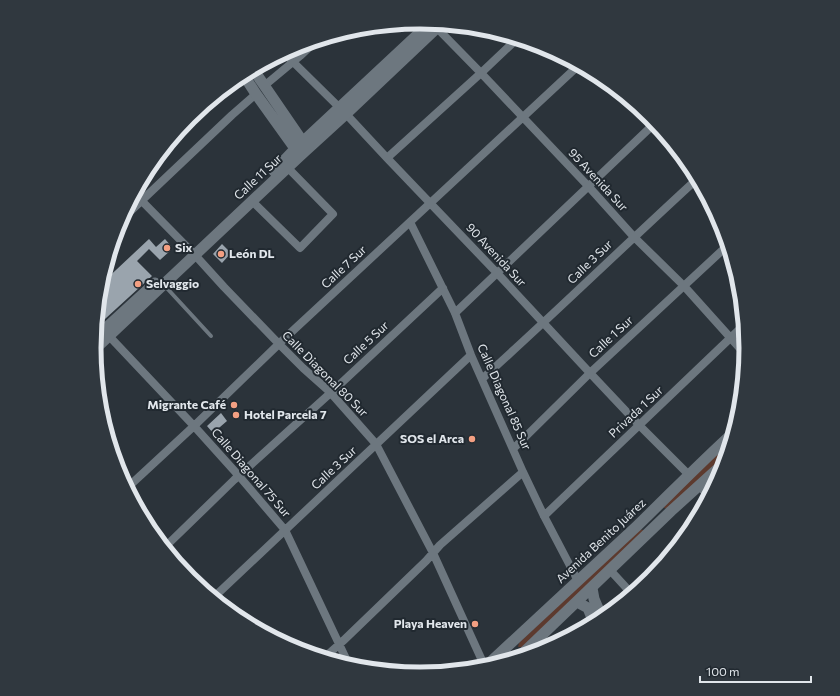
<svg xmlns="http://www.w3.org/2000/svg" width="840" height="696" viewBox="0 0 840 696" font-family="Commissioner,sans-serif">
  <style>
    .green { fill: #5d3a2e }
    .building { fill: #9aa4ad }
    .lines { fill: none; stroke-linecap: round; stroke-linejoin: round }
    .lane { stroke: #6d777f; stroke-width: 4 }
    .street { stroke: #6d777f; stroke-width: 8 }
    .secondary { stroke: #6d777f; stroke-width: 11 }
    .poi-dot { fill: #f39f82; stroke: #212930; stroke-width: 1.5 }
    .labels { text-anchor: middle; stroke-width: 4; stroke-linejoin: round; paint-order: stroke }
    .street-label { font-size: 12px; fill: #e1e6eb; stroke: #212930 }
    .poi-label { font-size: 12px; font-weight: bold; fill: #e1e6eb; stroke: #212930; text-anchor: start }
    .rim { fill: none; stroke: #e1e6eb; stroke-width: 5 }
  </style>
  <rect width="100%" height="100%" fill="#2b333a"/>
  <path class="green" d="M731,442L727,454L668,509L664,508L665,503Z
    M639,529L643,530V533L522,647H518L519,643Z"/>
  <path class="building" d="M149,239L156,247L165,239L171,246V250L160,260L149,249L137,261L152,276L105,319L102,315L104,313L98,307L100,285Z
    M222,244L231,253L222,263L213,254Z
    M221,413L227,421L213,433L207,426Z"/>
  <g class="lines">
    <path class="lane" d="M164,285L211,336"/>
    <path class="street" d="M434,25L481,73L589,187L634,237L684,286L745,354
      M284,53L346,114L387,158L497,273L590,373L639,425L689,475
      M264,86L300,56L316,41
      M387,158L481,73L517,39
      M135,194L195,255L224,287L279,344L303,368L330,392L376,444L433,553L485,667
      M252,201L300,248L333,214L288,168
      M119,222L232,115L256,94
      M410,222L455,313L471,355L523,472L544,516L578,581
      M455,313L655,123
      M96,324L109,336L194,426L239,476L285,530L349,665
      M482,379C555,313 625,245 697,179
      M513,449L590,373L728,245
      M699,486L709,496
      M127,488L194,426L285,338L579,65
      M544,516L744,325
      M164,548L234,480L336,388L443,288
      M610,570L632,594
      M213,598L471,355
      M324,658L343,641L426,561L440,545L523,472"/>
    <path class="secondary" d="M253,69L303,142L306,148
      M243,74L256,94L299,154
      M274,171L295,149L430,23
      M95,338L155,283
      M94,350L301,155L346,114L441,24
      M592,588L594,599L602,618
      M577,602L588,608L594,623
      M519,657L671,511L724,463
      M485,667C536,620 586,573 637,526C669,495 700,463 733,433"/>
  </g>
  <g class="poi-dot">
    <circle cx="167" cy="248" r="4"/>
    <circle cx="221" cy="254" r="4"/>
    <circle cx="138" cy="284" r="4"/>
    <circle cx="234" cy="405" r="4"/>
    <circle cx="236" cy="415" r="4"/>
    <circle cx="472" cy="439" r="4"/>
    <circle cx="475" cy="624" r="4"/>
  </g>
  <g class="labels">
    <g class="street-label">
      <text transform="translate(258 177) rotate(-43)" y="4">Calle 11 Sur</text>
      <text transform="translate(598 180) rotate(47)" y="4">95 Avenida Sur</text>
      <text transform="translate(496 255) rotate(47)" y="4">90 Avenida Sur</text>
      <text transform="translate(590 262) rotate(-44)" y="4">Calle 3 Sur</text>
      <text transform="translate(344 267) rotate(-43)" y="4">Calle 7 Sur</text>
      <text transform="translate(611 337) rotate(-43)" y="4">Calle 1 Sur</text>
      <text transform="translate(366 343) rotate(-43)" y="4">Calle 5 Sur</text>
      <text transform="translate(325 374) rotate(45)" y="4">Calle Diagonal 80 Sur</text>
      <text transform="translate(504 397) rotate(66)" y="4">Calle Diagonal 85 Sur</text>
      <text transform="translate(636 412) rotate(-43)" y="4">Privada 1 Sur</text>
      <text transform="translate(334 468) rotate(-43)" y="4">Calle 3 Sur</text>
      <text transform="translate(251 473) rotate(49)" y="4">Calle Diagonal 75 Sur</text>
      <text transform="translate(601 541) rotate(-43)" y="4">Avenida Benito Juárez</text>
    </g>
    <g class="poi-label">
      <text x="175" y="252">Six</text>
      <text x="229" y="258">León DL</text>
      <text x="146" y="288">Selvaggio</text>
      <text x="226" y="409" text-anchor="end">Migrante Café</text>
      <text x="244" y="419">Hotel Parcela 7</text>
      <text x="464" y="443" text-anchor="end">SOS el Arca</text>
      <text x="467" y="628" text-anchor="end">Playa Heaven</text>
    </g>
  </g>
  <path d="M0 0H840V696H0ZM101 348a319 319 0 1 1 638 0a319 319 0 1 1-638 0Z" fill="#30383f" fill-rule="evenodd"/>
  <path class="rim" d="M101 348a319 319 0 1 1 638 0a319 319 0 1 1-638 0Z"/>
  <path d="M700 676v6h111v-6" fill="none" stroke="#e1e6eb" stroke-width="2"/>
  <text x="706" y="676" font-size="12" fill="#e1e6eb" stroke="#212930" stroke-width="3" paint-order="stroke">100 m</text>
</svg>
